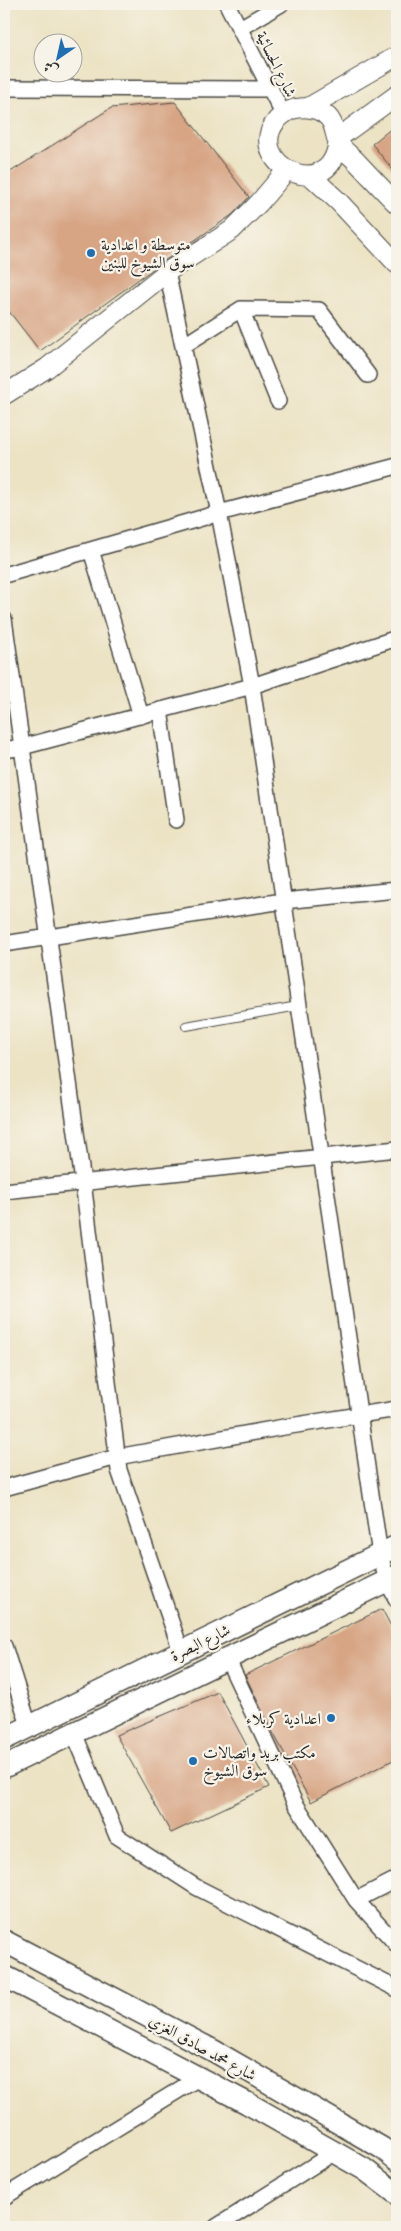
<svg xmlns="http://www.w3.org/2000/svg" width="401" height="2231" viewBox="0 0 401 2231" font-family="'Libre Bodoni',Amiri,serif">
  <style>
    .building { fill: #d7a484 }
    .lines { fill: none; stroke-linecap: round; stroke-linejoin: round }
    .service-casing { stroke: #484742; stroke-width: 10 }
    .minor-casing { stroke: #484742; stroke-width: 18 }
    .tertiary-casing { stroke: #484742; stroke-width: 21 }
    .secondary-casing { stroke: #484742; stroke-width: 24 }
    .service { stroke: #fff; stroke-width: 8 }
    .minor { stroke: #fff; stroke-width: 15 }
    .tertiary { stroke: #fff; stroke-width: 19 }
    .secondary { stroke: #fff; stroke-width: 21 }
    .poi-dot { fill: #1f6fb2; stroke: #f7f3e8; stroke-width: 2 }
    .labels { text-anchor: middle; stroke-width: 4.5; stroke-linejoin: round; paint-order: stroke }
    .street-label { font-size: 16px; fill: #2b2b2b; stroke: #f7f3e8 }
    .poi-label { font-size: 16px; fill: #2b2b2b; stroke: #f7f3e8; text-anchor: start }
  </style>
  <rect width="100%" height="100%" fill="#f7f3e8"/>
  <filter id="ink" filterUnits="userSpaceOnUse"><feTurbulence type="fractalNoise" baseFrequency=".02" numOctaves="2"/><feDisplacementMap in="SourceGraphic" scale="10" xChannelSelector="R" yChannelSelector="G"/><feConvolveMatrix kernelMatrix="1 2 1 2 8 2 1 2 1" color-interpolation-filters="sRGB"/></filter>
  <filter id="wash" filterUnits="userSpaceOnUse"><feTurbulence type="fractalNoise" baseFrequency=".0096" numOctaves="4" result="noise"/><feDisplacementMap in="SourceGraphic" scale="20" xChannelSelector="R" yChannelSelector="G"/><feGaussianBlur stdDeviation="1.12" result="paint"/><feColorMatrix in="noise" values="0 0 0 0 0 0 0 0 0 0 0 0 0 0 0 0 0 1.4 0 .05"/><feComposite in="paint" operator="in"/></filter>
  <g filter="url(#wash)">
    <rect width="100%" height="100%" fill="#ece3c4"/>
    <g id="blocks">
      <path class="building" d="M175,102L249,197L232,215L161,263L40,351L4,305V176L111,108Z
        M397,124V175L372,144Z
        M382,1609L397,1638V1758L311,1802L271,1729L245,1675Z
        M218,1692L269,1787L171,1833L116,1735Z"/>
    </g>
  </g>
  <g filter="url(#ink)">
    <use href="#blocks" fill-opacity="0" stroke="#484742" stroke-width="1"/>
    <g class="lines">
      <g class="service-casing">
        <path id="service" d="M186,1026L298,1006"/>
      </g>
      <g class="minor-casing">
        <path id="minor" d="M227,4L283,114
          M240,28L281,4
          M4,88L270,89
          M167,272L219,513L252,686L380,1555L387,1581L397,1600
          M241,309L278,401
          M183,346L241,309L319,310L368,375
          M91,550L141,716
          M4,575L219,513L397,466
          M4,619L83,1182L119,1470L181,1651
          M160,710L176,820
          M4,750L22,747L252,686L397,638
          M4,944L283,901L397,890
          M4,1191L397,1149
          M4,1488L117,1457L284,1427L397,1409
          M4,1646L29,1726
          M227,1658L295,1803L356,1900L397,1945
          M74,1733L117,1836L196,1887L397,1989
          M356,1900L397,1879
          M4,2197L200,2077
          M216,2227L335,2152"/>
      </g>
      <g class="tertiary-casing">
        <path id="tertiary" d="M309,107L397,56
          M338,138L397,95
          M338,143C329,207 242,162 277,120C283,114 291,108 300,108C311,107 320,109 328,117C336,125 334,136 339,144C343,150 350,155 355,160C369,175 383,190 397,204
          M310,175L339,202L397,264
          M4,395L47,368L167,272L232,230L259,203L286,171"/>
      </g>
      <g class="secondary-casing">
        <path id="secondary" d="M4,1739L397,1546
          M4,1767L397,1576
          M4,1941L214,2051L382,2148L397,2160
          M4,1976L247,2103L364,2169L397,2194"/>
      </g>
      <use href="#service" class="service"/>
      <use href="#minor" class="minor"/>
      <use href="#tertiary" class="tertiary"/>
      <use href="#secondary" class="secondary"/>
    </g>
  </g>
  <g class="poi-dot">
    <circle cx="91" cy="253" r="5"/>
    <circle cx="331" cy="1718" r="5"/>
    <circle cx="193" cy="1761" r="5"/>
  </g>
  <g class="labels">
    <g class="street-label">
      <text transform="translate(277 64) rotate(64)" y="6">شارع الحسائية</text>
      <text transform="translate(200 1642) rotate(-26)" y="6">شارع البصرة</text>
      <text transform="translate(203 2047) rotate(29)" y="6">شارع محمد صادق الغزي</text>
    </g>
    <g class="poi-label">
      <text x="101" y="250">متوسطة و اعدادية<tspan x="101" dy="18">سوق الشيوخ للبنين</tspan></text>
      <text x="321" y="1724" text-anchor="end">اعدادية كربلاء</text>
      <text x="203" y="1758">مكتب بريد واتصالات<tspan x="203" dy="18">سوق الشيوخ</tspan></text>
    </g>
  </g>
  <rect width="401" height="2231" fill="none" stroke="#f7f3e8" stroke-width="20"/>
  <g transform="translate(58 58) rotate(214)"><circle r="24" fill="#f7f3e8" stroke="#a5a39c"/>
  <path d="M0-4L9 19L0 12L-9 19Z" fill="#1f6fb2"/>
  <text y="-8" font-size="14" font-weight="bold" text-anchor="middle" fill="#2b2b2b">ش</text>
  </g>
</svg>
